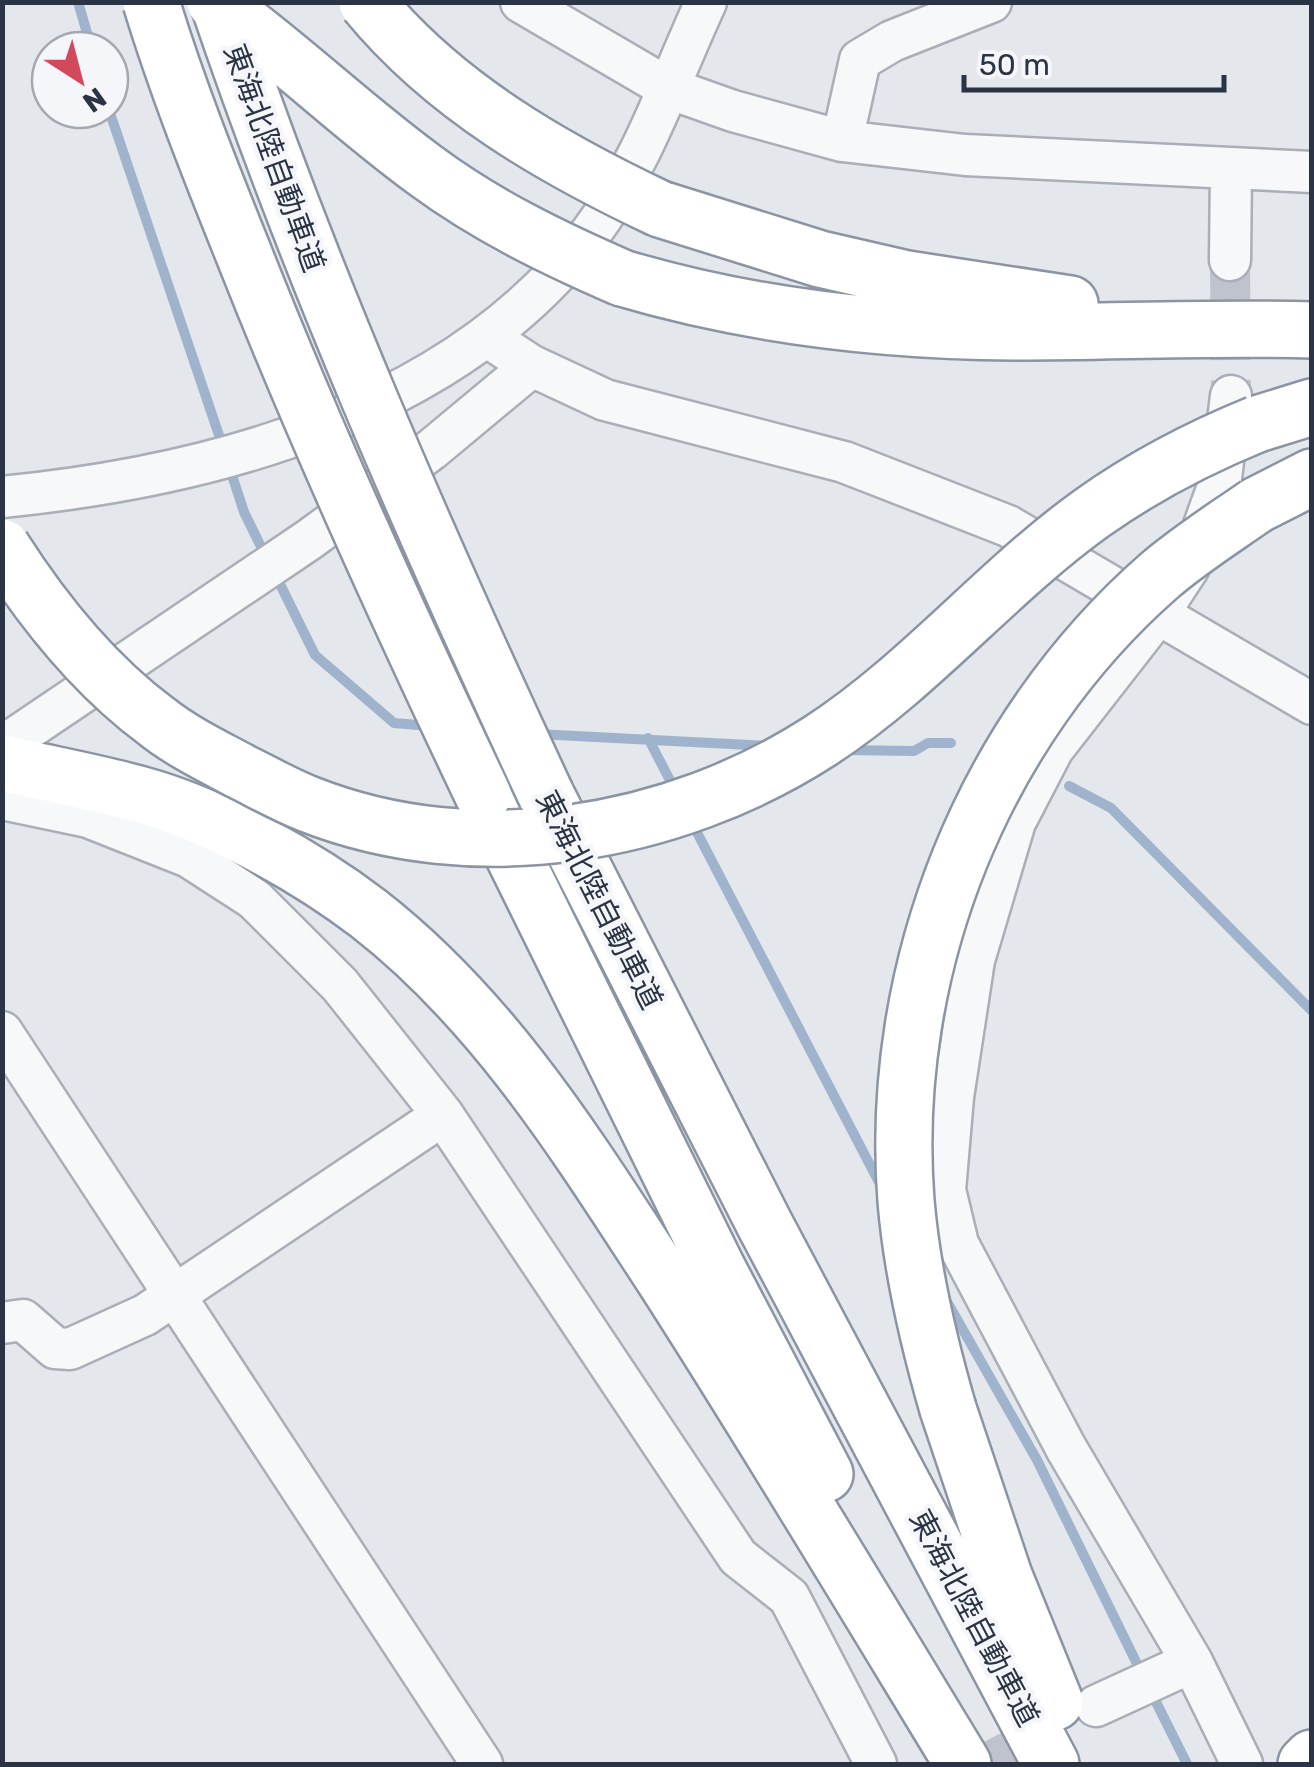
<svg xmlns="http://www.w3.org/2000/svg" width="1314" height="1767" viewBox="0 0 1314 1767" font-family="Rubik,'Noto Sans JP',sans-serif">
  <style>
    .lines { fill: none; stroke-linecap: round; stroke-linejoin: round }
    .stream { stroke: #9fb4cc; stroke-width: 10 }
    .street-tunnel { stroke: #bfc3cb; stroke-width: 40; stroke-dasharray: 40 20; stroke-linecap: butt }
    .street-casing { stroke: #a9aeb7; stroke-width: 45 }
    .highway-casing { stroke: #8b94a3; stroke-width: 60 }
    .street { stroke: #f7f8fa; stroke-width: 40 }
    .highway { stroke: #fff; stroke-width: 55 }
    .highway-bridge-casing { stroke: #8b94a3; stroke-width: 60; stroke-linecap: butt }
    .highway-bridge { stroke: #fff; stroke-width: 55 }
    .labels { text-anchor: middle; stroke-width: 9; stroke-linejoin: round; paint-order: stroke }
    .street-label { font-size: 30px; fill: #2b3445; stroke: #f4f6f9 }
  </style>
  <rect width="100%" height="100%" fill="#e4e7ec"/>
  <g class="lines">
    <path class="stream" d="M78,2L92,50
      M109,110L224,450
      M229,466L244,512L266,557
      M274,572L315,655L394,723L430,726
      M537,734L769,746
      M648,738L675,790
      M841,750L914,751L928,743H951
      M1069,786L1111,808L1312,1011
      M690,819L883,1190
      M946,1300L1037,1460L1142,1674
      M1150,1690L1187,1764"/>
    <path class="street-tunnel" d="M1230,260L1231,396
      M985,1764L1061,1724"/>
    <g class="street-casing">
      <path id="street" d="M521,2L668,88L733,111L842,141L965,155L1312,172
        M842,141L860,60L892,41L991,2
        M1230,260L1231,169
        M486,336L532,366L605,400L844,462L1008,526L1312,704
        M2,497C215,476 454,412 590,234C642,165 670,80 706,2
        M2,742L12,740L310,539L431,450L532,366
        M2,799L88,817L189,857L254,899L340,985L443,1115L738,1557L789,1597L876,1764
        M2,1032L482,1764
        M2,1323L23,1320L55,1348L70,1349L145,1315L443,1115
        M1192,1662L1066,1448L958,1244L945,1190L953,1097L974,960L1015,822L1053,749L1159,613L1189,567L1221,478L1231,396
        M1096,1706L1192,1662L1242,1764"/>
    </g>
    <g class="highway-casing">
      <path id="highway" d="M660,209L820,259L907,279L1070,304
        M622,278C750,316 881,331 1014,332C1113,332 1212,327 1312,330
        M1257,424L1312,407
        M1257,505L1312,477
        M2,763C49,774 96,782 142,795C215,815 309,868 369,914C496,1013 579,1149 666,1282C768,1441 865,1603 963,1764
        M546,795L765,1225L1051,1764
        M484,796L717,1268L825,1474
        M948,1409L1004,1576L1055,1702
        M1306,1764L1312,1758"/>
    </g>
    <use href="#street" class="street"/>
    <use href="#highway" class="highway"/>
    <g class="highway-bridge-casing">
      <path id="highway-bridge" d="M151,2C177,87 210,170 243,252C316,437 398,616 483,795
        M215,2C289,55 353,118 426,171C487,216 553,248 622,278
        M218,2C310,274 425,535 546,795
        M367,2C444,96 552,158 660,209
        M2,547C44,613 93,674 156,721C181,741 212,756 240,771C262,782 285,795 308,804C475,870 673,836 820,741C920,676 996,582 1092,513C1144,476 1198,448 1257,424
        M948,1409C928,1340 912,1272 906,1201C888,968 983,730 1159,576C1189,550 1224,528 1257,505"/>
    </g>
    <use href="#highway-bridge" class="highway-bridge"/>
  </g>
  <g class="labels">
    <g class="street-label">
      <text transform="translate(274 158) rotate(70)" y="10">東海北陸自動車道</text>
      <text transform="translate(599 900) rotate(63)" y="10">東海北陸自動車道</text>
      <text transform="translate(974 1618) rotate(62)" y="10">東海北陸自動車道</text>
    </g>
  </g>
  <rect width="1314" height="1767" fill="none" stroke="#2b3445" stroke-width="10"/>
  <g transform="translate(80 80) rotate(144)"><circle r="48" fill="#f4f6f9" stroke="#a4a8b1" stroke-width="2.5"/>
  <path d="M0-8L18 38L0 25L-18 38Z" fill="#d1495b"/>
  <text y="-15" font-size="28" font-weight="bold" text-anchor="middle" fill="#2b3445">N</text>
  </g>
  <path d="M964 75v15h260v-15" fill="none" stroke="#2b3445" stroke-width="5"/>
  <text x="979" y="75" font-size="30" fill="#2b3445" stroke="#f4f6f9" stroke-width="8" paint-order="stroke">50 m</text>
</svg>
